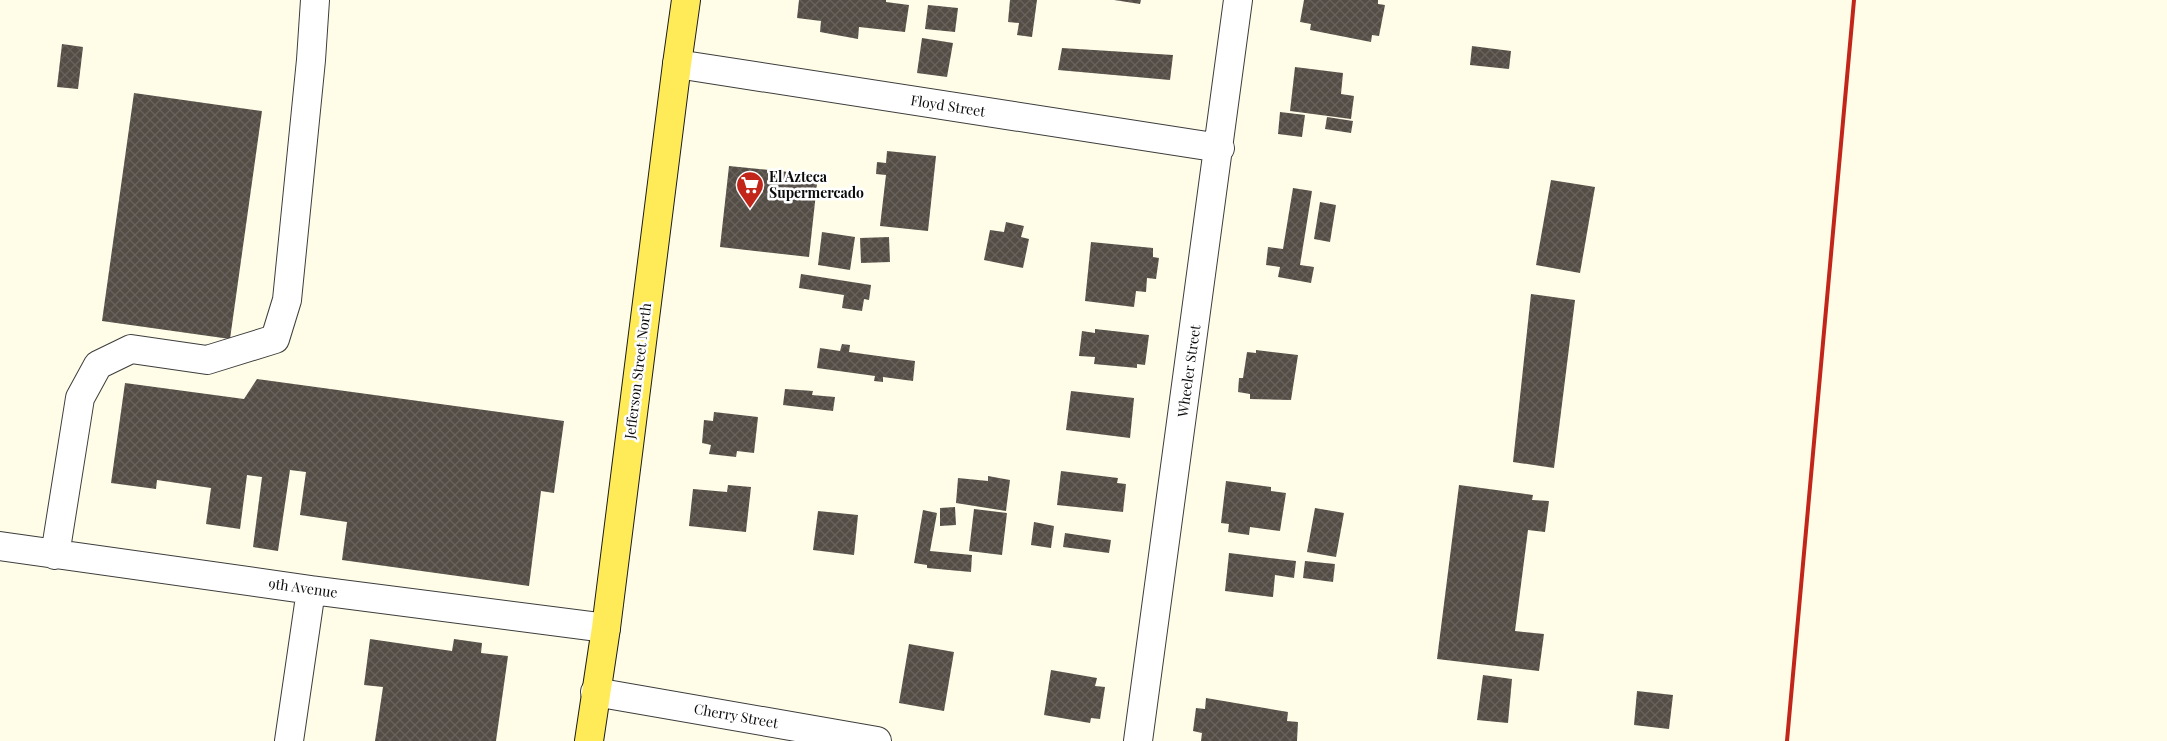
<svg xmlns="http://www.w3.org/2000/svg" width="2167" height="741" viewBox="0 0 2167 741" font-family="'Playfair Display',serif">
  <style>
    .building { fill: url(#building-cross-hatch) }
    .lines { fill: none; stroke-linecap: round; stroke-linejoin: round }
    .minor-casing { stroke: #3d3d3d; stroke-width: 30 }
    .major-casing { stroke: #1b1b1b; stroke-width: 30 }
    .minor { stroke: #fff; stroke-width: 28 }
    .major { stroke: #ffea58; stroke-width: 28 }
    .rail { stroke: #c2261b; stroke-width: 4 }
    .labels { text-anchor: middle; stroke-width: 5; stroke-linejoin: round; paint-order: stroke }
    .street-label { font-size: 14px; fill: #0a0a0a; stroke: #fff }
    .poi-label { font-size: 14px; font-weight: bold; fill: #0a0a0a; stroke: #fff; text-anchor: start }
  </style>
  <defs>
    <pattern id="building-cross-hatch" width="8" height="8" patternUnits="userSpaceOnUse" patternTransform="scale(1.25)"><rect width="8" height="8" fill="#544d46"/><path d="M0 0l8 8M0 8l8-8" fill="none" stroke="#68625c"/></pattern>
  </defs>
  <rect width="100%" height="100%" fill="#fffde8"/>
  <path class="building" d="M799,0H886V2L909,5L905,32L859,27L858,39L820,32L821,21L797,18Z
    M1010,0H1037L1032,37L1017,35L1019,23L1008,22Z
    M1114,0H1141L1140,4Z
    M1304,0H1378V4L1385,5L1379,36L1372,35L1371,42L1310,30L1311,24L1300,22Z
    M928,5L958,8L955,32L925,29Z
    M922,38L953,43L947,77L917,73Z
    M62,44L83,47L78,89L57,87Z
    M1472,46L1511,51L1509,69L1470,65Z
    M1062,48L1173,55L1170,80L1058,70Z
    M1295,67L1343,73L1341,94L1354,96L1351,119L1290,111Z
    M134,93L262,111L230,339L102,321Z
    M1280,112L1305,115L1302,137L1278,134Z
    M1327,117L1353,121L1351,133L1325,129Z
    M887,151L936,156L928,231L880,226L886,175L876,174L877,162L886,163Z
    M729,166L818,175L809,257L720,247Z
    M1551,180L1595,187L1580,273L1536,265Z
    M1293,188L1312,191L1300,265L1314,267L1311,283L1278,277L1280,267L1266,265L1268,247L1283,249Z
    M1320,202L1336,205L1330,242L1314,239Z
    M1006,222L1024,226L1021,237L1029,239L1023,268L984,260L990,230L1004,232Z
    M822,232L855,237L850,270L818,265Z
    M889,237L890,262L861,263L860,238Z
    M1091,242L1153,248V257L1159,258L1156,279L1147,278L1146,292L1136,291L1134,307L1085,301Z
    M801,274L871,285L869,300L864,299L862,311L842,308L844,295L799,288Z
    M1531,294L1575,300L1554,468L1513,462Z
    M1095,329L1149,335L1145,365L1137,364V368L1094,364L1095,357L1079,356L1082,331L1095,333Z
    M842,344L850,345L849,352L915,361L913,381L883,377V382L874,381L875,376L817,368L820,348L840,351Z
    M1256,350L1298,355L1291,400L1250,399V394L1238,392L1239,378H1243L1247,352L1256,353Z
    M257,379L564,421L554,493L541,491L529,586L342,560L347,522L300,515L306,472L290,470L278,551L253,547L262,477L247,475L240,529L206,524L211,488L157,480L156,489L111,483L125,383L244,399Z
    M785,389L813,391L812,395L835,397L833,411L783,405Z
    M1071,391L1134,398L1130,438L1066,430Z
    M714,412L758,417L754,453L737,451L736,457L709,454L711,445L702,443L704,420L713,421Z
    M1061,471L1118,478L1117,483L1126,484L1123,512L1057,505Z
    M988,476L1010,480L1006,511L956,503L958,478L988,481Z
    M1226,481L1271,487V491L1286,493L1280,531L1250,527L1249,535L1228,532L1229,524L1221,523Z
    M728,485L751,487L746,532L689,526L693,489L727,492Z
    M1459,485L1533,495L1532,500L1549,501L1545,532L1528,530L1515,631L1544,634L1539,671L1437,659Z
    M955,507L956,525L940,526V508Z
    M1315,508L1344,513L1336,557L1307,552Z
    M974,509L1007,513L1002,555L969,551Z
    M923,510L937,513L930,551L972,555L971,572L927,568V565L914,563Z
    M818,511L858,515L854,555L813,550Z
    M1034,522L1054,526L1051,548L1031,545Z
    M1065,533L1111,540L1109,553L1063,547Z
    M1229,553L1296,561L1294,578L1275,575L1273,597L1225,591Z
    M1305,561L1335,564L1333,582L1303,578Z
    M370,639L452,651L454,639L482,643L481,653L508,656L496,741H375L383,687L364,685Z
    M909,644L954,652L944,711L899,703Z
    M1051,670L1097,678L1095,686L1105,687L1100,719L1091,718L1090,723L1044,715Z
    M1483,675L1512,679L1508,723L1477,720Z
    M1637,691L1673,695L1669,729L1634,725Z
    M1206,698L1288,712L1287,721L1298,722L1297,741H1201L1202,733L1193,731L1196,708L1205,709Z"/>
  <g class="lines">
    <g class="minor-casing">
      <path id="minor" d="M677,64L1220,148
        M0,546L311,590L606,628
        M55,555L80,398L98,365L131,349L207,360L275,339L287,300L311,60L315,0
        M595,692L877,741
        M289,741L311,590
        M1138,741L1238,0"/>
    </g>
    <g class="major-casing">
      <path id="major" d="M589,741L606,628L677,64L686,0"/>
    </g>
    <use href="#minor" class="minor"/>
    <use href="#major" class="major"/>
    <path class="rail" d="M1787,741L1854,0"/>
  </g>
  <defs>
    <g id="supermarket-pin" transform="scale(1.4375)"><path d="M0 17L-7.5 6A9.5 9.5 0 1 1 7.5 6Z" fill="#c2261b" stroke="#fff"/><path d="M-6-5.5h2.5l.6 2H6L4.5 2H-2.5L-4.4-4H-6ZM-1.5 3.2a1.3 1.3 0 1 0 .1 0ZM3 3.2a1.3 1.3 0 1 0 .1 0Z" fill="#fff"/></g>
  </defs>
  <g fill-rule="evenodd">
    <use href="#supermarket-pin" x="750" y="185"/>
  </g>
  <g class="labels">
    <g class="street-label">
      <text transform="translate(948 106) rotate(9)" y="5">Floyd Street</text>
      <text transform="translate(638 371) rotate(-83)" y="5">Jefferson Street North</text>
      <text transform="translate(1189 371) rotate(-82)" y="5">Wheeler Street</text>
      <text transform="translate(303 588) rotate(8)" y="5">9th Avenue</text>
      <text transform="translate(736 716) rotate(10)" y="5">Cherry Street</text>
    </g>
    <g class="poi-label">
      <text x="769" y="182">El Azteca<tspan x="769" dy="16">Supermercado</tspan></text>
    </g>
  </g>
</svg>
